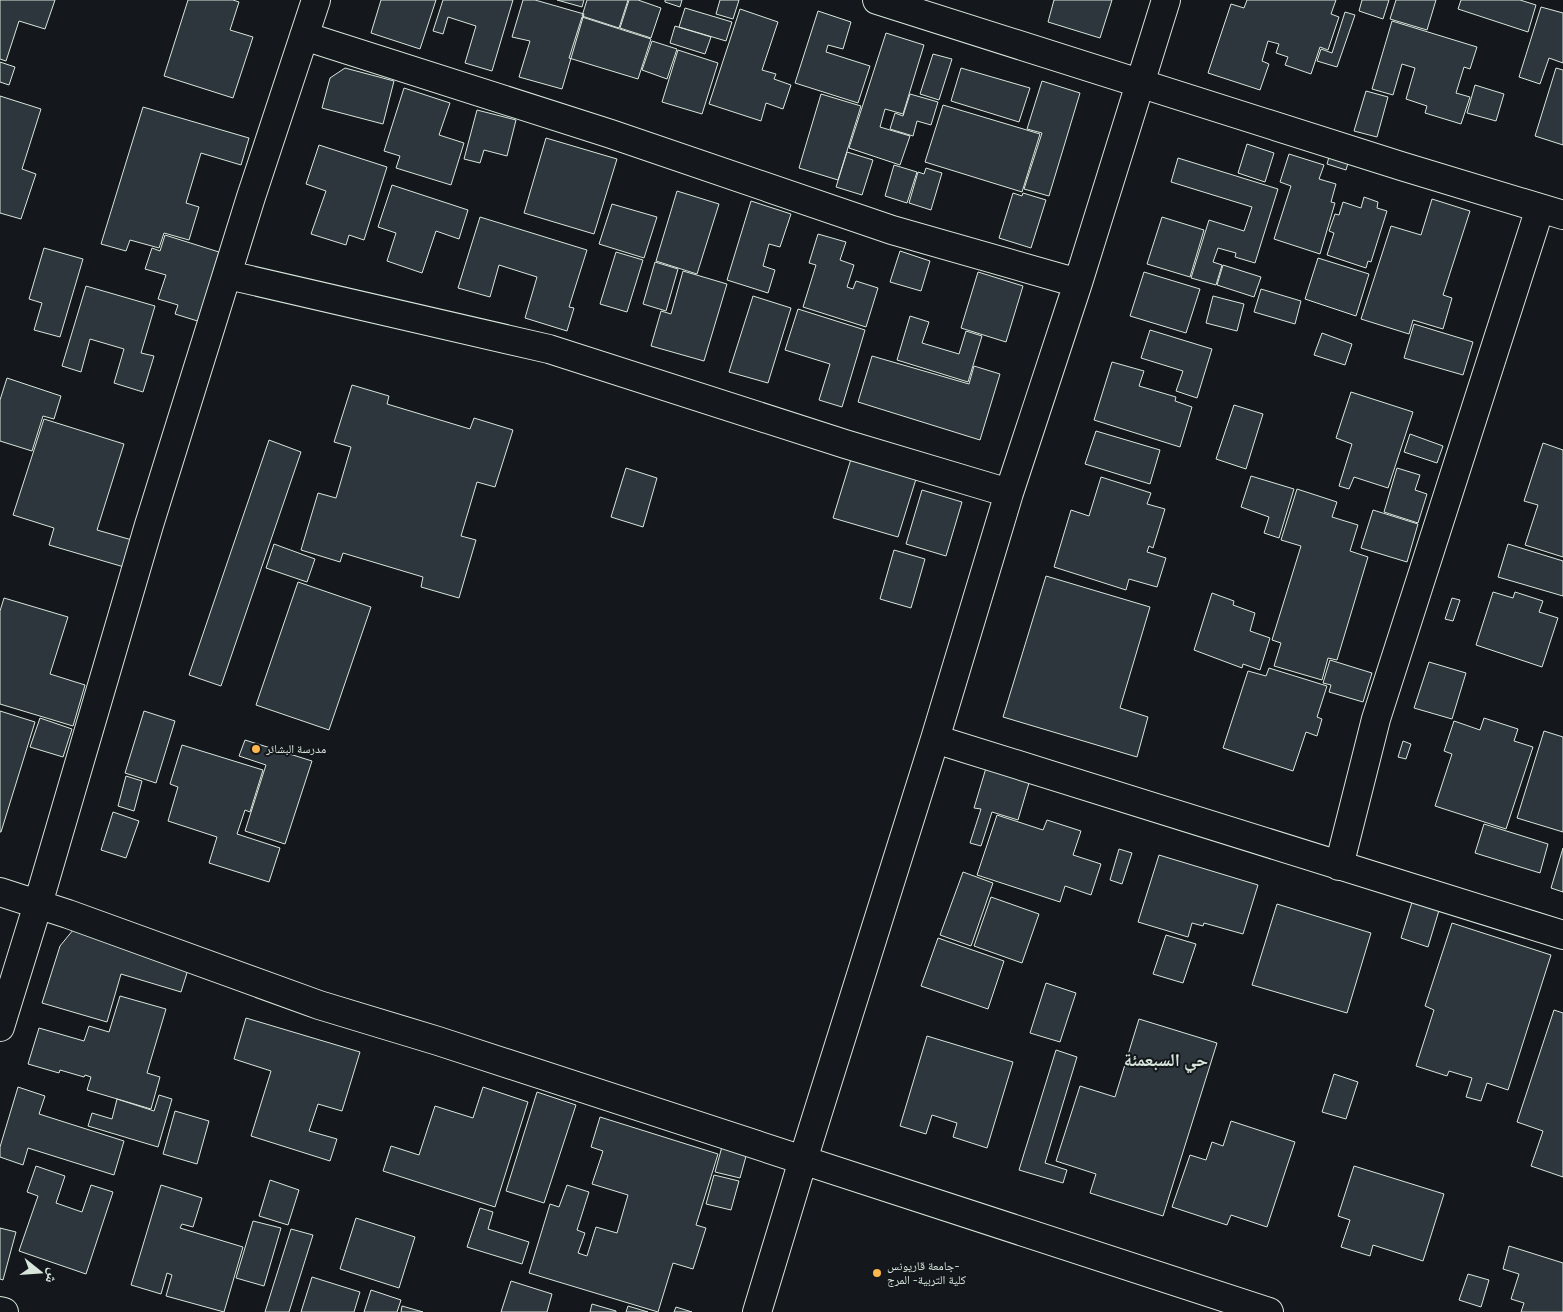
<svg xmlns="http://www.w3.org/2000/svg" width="1563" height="1312" viewBox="0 0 1563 1312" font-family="Figtree,'Noto Naskh Arabic',sans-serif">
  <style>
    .building { fill: #2c363c; stroke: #d8e6dc }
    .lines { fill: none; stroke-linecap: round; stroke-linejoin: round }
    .minor-casing { stroke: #d8e6dc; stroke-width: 30 }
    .minor { stroke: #14181c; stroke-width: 28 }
    .poi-dot { fill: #ffb74d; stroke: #14181c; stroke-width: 2 }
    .labels { text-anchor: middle; stroke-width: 4; stroke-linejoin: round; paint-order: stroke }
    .poi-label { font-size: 12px; fill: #d8e6dc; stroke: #14181c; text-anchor: start }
    .district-label { font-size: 18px; font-weight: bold; fill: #d8e6dc; stroke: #14181c }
  </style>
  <rect width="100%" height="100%" fill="#14181c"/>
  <path class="building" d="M0,0H55L45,29L19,21L6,61L0,59Z
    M188,0H233L239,2L230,30L253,37L233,98L164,76Z
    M381,0H436L420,49L371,33Z
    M443,0H513L492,71L465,63L476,26L448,17L443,34L433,31Z
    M523,0H535L584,14L562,89L519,77L530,41L512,37Z
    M557,0H584L582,7Z
    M587,0H628L619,28L582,16Z
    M629,0H638L661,8L651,38L620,28Z
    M665,0H682L680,7L665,2Z
    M720,0H739L733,19L716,14Z
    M1054,0H1112L1100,38L1048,22Z
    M1247,0H1336L1331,14L1339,17L1328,50L1320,47L1311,74L1285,65L1288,57L1276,53L1279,44L1268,41L1262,61L1269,64L1260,90L1208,73L1231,4L1244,8Z
    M1362,0H1389L1383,19L1359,11Z
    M1396,0H1436L1427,30L1390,19Z
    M1461,0H1520L1536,5L1528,32L1458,9Z
    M1541,7L1563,13V63L1549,58L1540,84L1519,77Z
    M685,8L732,22L726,41L679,27Z
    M740,9L778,22L762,70L776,74L774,79L791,85L783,109L766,103L761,121L709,104Z
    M818,11L851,22L843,49L828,45L826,52L870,66L858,103L795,83Z
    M1345,12L1355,15L1337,67L1317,61L1321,49L1332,53Z
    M582,17L651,39L638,79L569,58Z
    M1392,21L1477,47L1470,69L1464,67L1456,93L1470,97L1461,124L1425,113L1427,106L1406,99L1415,68L1402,64L1393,95L1372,89Z
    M675,26L711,37L705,54L670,43Z
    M886,33L924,45L903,114L885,109L880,127L910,136L900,165L849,148Z
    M652,41L677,49L667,79L642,70Z
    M678,50L718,63L702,114L662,102Z
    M933,54L952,59L939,100L920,94Z
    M0,62L15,67L9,85L0,82Z
    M345,68L394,81L383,124L322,108L330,78Z
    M961,68L1030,88L1019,122L951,101Z
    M1556,68L1563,70V145L1535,136Z
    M1042,81L1080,93L1049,196L1024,189L1042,133L1027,129Z
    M1475,85L1504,94L1496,121L1467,113Z
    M404,88L450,103L439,135L464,143L451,185L396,168L400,156L384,151Z
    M1366,91L1388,97L1377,137L1354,131Z
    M821,94L861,106L838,180L799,168Z
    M910,94L938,102L931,125L917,121L913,136L890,129L895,113L903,116Z
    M0,96L41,109L22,169L36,174L21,219L0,213Z
    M943,105L1040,134L1022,192L925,162Z
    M143,107L249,138L241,165L201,153L186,203L199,207L189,240L164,233L159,248L130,240L126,251L101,244Z
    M477,110L516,120L507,156L484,150L480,163L464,159Z
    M546,138L617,159L594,234L524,213Z
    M1247,144L1274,153L1265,182L1238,173Z
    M319,145L387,167L364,240L349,235L346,245L311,234L326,191L306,184Z
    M1331,150L1350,156L1346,170L1327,164Z
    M847,152L873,160L862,195L836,187Z
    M1289,154L1324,165L1319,179L1336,184L1331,202L1335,203L1320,254L1274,239L1291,186L1280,182Z
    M1178,158L1278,189L1255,263L1235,257L1236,253L1218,248L1213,262L1222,265L1216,285L1191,278L1209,220L1244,231L1252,207L1171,182Z
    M894,165L917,172L907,203L885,196Z
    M926,168L942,173L931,210L909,203L918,172L924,174Z
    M392,185L468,210L459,239L436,231L422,273L387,261L396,233L378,227Z
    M677,191L719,204L697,274L656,261Z
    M1013,193L1022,196L1023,193L1046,200L1031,248L999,238Z
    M1364,197L1378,202L1377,208L1387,211L1371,262L1368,261L1366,268L1327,255L1334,233L1329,231L1335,214L1339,215L1343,202L1361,208Z
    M1432,199L1470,211L1443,295L1452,298L1443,329L1413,320L1409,334L1361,319L1391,226L1421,235Z
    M751,201L791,214L780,247L769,244L763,266L775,270L768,293L727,280Z
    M612,204L657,217L644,258L599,244Z
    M480,217L587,250L569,307L574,308L567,331L525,318L537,277L499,265L490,297L458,288Z
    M1162,217L1204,230L1190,277L1147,264Z
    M818,234L846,242L840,260L854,265L847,287L853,289L856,281L878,288L866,327L803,307L816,265L809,263Z
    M165,235L219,252L210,282L216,284L204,323L175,314L178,305L158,299L166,275L145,269L152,248L160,251Z
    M44,248L83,259L60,337L34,330L42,303L29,299Z
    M900,251L930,261L921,291L890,282Z
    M616,252L643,260L627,312L600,304Z
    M1318,258L1369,274L1356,316L1305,299Z
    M655,262L678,269L666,311L643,304Z
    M1223,265L1261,277L1254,297L1217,285Z
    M683,271L727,284L704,361L651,346L661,311L671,314Z
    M978,272L1023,286L1006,342L961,328Z
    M1144,272L1200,289L1186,333L1130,316Z
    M86,286L155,306L141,353L154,356L143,392L114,383L124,349L90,339L81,372L62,366Z
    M1261,289L1301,301L1295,324L1254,312Z
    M753,296L791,308L768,383L729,372Z
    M1213,296L1244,304L1237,331L1206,323Z
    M798,309L865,330L842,407L819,400L830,364L785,350Z
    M910,316L929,322L922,343L959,354L966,331L982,336L968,382L897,360Z
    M1414,324L1473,342L1463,375L1404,358Z
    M1150,330L1212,349L1197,398L1176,391L1183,371L1141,358Z
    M1322,333L1352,344L1345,365L1314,355Z
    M872,356L969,384L974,366L1000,374L980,440L858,402Z
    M1112,362L1144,371L1139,386L1176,397L1175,401L1192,407L1180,447L1094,420Z
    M7,378L61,396L54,419L43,416L32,451L0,441V400Z
    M352,385L389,396L387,404L470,429L474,418L513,430L495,487L477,482L461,536L476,540L459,598L421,587L423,577L343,553L340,562L301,550L318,493L336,498L351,447L334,442Z
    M1351,392L1413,412L1388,488L1354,477L1349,489L1339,486L1352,444L1336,438Z
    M1234,405L1263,414L1246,469L1216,459Z
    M44,419L124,444L97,530L132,540L124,567L49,545L54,528L13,515Z
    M1096,431L1160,450L1150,484L1085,464Z
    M1410,434L1443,446L1437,463L1404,452Z
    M269,440L301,452L221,686L189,675Z
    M1543,443L1563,450V557L1525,545L1538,505L1524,501Z
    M851,459L916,479L898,537L833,518Z
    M626,468L657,478L643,527L611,517Z
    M1397,468L1420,475L1415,490L1427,494L1418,523L1384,512Z
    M1251,476L1294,489L1279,538L1264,533L1269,517L1241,507Z
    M1101,477L1151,493L1147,504L1165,509L1153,548L1149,546L1147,552L1166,558L1157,587L1129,579L1126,590L1054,567L1071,510L1089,516Z
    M1297,489L1337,502L1332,517L1358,525L1350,551L1368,557L1337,660L1328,658L1322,680L1274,666L1281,643L1272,640L1301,546L1281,540Z
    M922,490L962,502L946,556L906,544Z
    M1373,510L1418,524L1407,562L1361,548Z
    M274,544L315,559L307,582L266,568Z
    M1508,544L1563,561V596L1498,577Z
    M894,550L925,559L911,608L880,599Z
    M1046,576L1150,607L1120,708L1148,717L1137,757L1003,717Z
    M298,582L371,607L329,730L256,705Z
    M1493,592L1513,598L1515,592L1543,601L1539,612L1558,618L1542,667L1476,645Z
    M1212,593L1234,601L1233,605L1255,613L1250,631L1270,638L1260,670L1243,664L1242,668L1194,650Z
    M4,598L68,617L50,674L85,685L73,726L0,704V611Z
    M1452,598L1460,600L1453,621L1445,619Z
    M1330,660L1372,673L1363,702L1329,692L1331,685L1323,683Z
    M1429,662L1466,673L1452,719L1414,708Z
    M1269,668L1327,686L1317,717L1322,719L1317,736L1306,732L1293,771L1223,748L1248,671L1266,676Z
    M0,711L35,722L1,832H0Z
    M144,711L175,721L156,783L125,773Z
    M40,718L72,729L63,757L30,747Z
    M1484,718L1518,729L1514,741L1533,747L1506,829L1435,806L1452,754L1444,751L1454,721L1480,730Z
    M1544,731L1563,737V832L1517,818Z
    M245,740L312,761L285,844L245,831L266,765L239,756Z
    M1403,741L1411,744L1406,759L1398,757Z
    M182,745L263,770L250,812L245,810L237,834L280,848L269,882L209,863L217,837L168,821L178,787L170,784Z
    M986,768L1029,783L1018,820L992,812L981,846L970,843L981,809L974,808Z
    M126,776L142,781L134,811L118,806Z
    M113,812L139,821L126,858L101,850Z
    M997,815L1043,830L1047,820L1081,831L1073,855L1101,864L1091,895L1065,886L1060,902L977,875Z
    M1484,824L1548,844L1540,873L1475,853Z
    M1563,848V892L1551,888Z
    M1119,849L1132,853L1122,884L1110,880Z
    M1159,855L1258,885L1243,934L1204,923L1203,926L1192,923L1188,937L1138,922Z
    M963,872L993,883L971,946L940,935Z
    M991,897L1039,914L1022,963L974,946Z
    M1413,899L1440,907L1428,947L1401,938Z
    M1277,904L1371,933L1347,1013L1252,985Z
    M1452,923L1551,955L1508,1090L1487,1083L1481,1101L1466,1097L1472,1078L1449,1071L1447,1076L1416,1066L1434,1010L1425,1006Z
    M78,924L191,960L181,992L121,974L107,1022L42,1003L60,946Z
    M1166,935L1196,944L1183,983L1153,974Z
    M938,938L1004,961L988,1009L921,986Z
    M1046,983L1076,993L1060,1042L1030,1033Z
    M120,996L166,1009L147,1073L160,1077L151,1109L87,1090L91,1077L85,1075L84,1077L60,1070L59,1073L28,1064L39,1028L84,1041L89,1026L109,1032Z
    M1554,1010L1563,1013V1177L1531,1166L1543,1131L1517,1122Z
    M246,1018L360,1052L342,1111L318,1104L309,1131L337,1139L330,1161L251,1136L271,1071L234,1059Z
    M1139,1019L1217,1043L1163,1216L1090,1193L1096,1174L1056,1161L1080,1086L1115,1097Z
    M927,1036L1013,1062L987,1148L953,1137L957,1123L932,1115L926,1134L900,1126Z
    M1056,1050L1077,1057L1045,1163L1067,1170L1063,1183L1019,1170Z
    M1334,1074L1358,1082L1346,1119L1322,1112Z
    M18,1087L45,1096L39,1114L124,1141L114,1175L28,1148L23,1165L0,1157V1147Z
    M483,1087L528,1102L495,1207L383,1171L391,1146L419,1155L435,1106L473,1118Z
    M537,1092L576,1105L544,1203L506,1191Z
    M159,1095L172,1099L158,1147L88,1126L92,1113L112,1119L117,1099L154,1111Z
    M175,1111L209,1121L197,1164L163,1154Z
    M600,1117L718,1154L696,1225L706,1228L693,1269L673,1263L658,1312L529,1273L550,1204L559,1207L567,1185L589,1192L577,1230L585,1233L578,1253L587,1256L596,1227L617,1233L628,1195L592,1184L603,1151L591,1147Z
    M1231,1121L1295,1142L1267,1227L1231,1215L1227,1225L1172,1207L1190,1155L1206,1160L1212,1142L1223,1146Z
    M723,1143L748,1149L740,1178L715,1172Z
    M36,1166L65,1176L56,1203L82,1212L91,1185L113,1192L86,1274L19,1251L38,1196L27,1192Z
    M1354,1166L1444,1194L1423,1261L1373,1245L1370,1256L1341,1247L1350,1220L1338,1216Z
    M714,1175L739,1181L731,1210L706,1204Z
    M270,1180L299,1190L288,1225L259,1216Z
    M161,1185L202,1198L193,1227L182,1224L180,1228L243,1247L224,1312L166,1296L172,1275L167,1273L161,1294L131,1285Z
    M480,1208L493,1212L488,1229L529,1242L522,1264L467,1247Z
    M356,1218L415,1237L399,1288L340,1269Z
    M253,1221L281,1228L264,1286L236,1278Z
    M0,1228L16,1232L3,1280L0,1279Z
    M291,1229L313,1235L289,1312H265Z
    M1509,1246L1563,1263V1312H1521L1524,1303L1511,1299L1519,1274L1503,1269Z
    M1468,1274L1489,1280L1481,1307L1459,1300Z
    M312,1277L360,1292L354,1312H301Z
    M511,1281L552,1294L547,1312H501Z
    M371,1290L401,1300L397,1312H364Z
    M592,1304L616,1311V1312H590Z
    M402,1306L423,1312H401Z
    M628,1306L648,1312H626Z
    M676,1307L692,1312H674Z"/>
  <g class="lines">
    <g class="minor-casing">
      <path id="minor" d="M877,0L1401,166L1563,215
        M304,36L611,134L892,230L1078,283
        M228,275L549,349L845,444L1009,493
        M935,739L1563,935
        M1339,866L1376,719L1540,208
        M0,892L68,914L319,1005L438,1041L1269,1312
        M0,1027L38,904L149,525L251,197L316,0
        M0,1311L4,1312
        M757,1312L803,1160L935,739L1009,493L1078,283L1166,0"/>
    </g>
    <use href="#minor" class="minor"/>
  </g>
  <g class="poi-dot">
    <circle cx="256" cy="749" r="5"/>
    <circle cx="877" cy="1273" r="5"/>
  </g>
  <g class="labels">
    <g class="poi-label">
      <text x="266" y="753">مدرسة البشائر</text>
      <text x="887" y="1270">جامعة قاريونس-<tspan x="887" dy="14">كلية التربية- المرج</tspan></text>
    </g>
    <g class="district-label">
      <text x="1166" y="1066">حي السبعمئة</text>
    </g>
  </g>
  <g transform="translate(40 1272) rotate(107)" stroke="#14181c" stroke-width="4" paint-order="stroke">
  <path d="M0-4L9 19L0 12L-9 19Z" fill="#d8e6dc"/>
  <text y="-8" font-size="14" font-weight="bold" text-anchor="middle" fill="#d8e6dc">ش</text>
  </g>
</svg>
